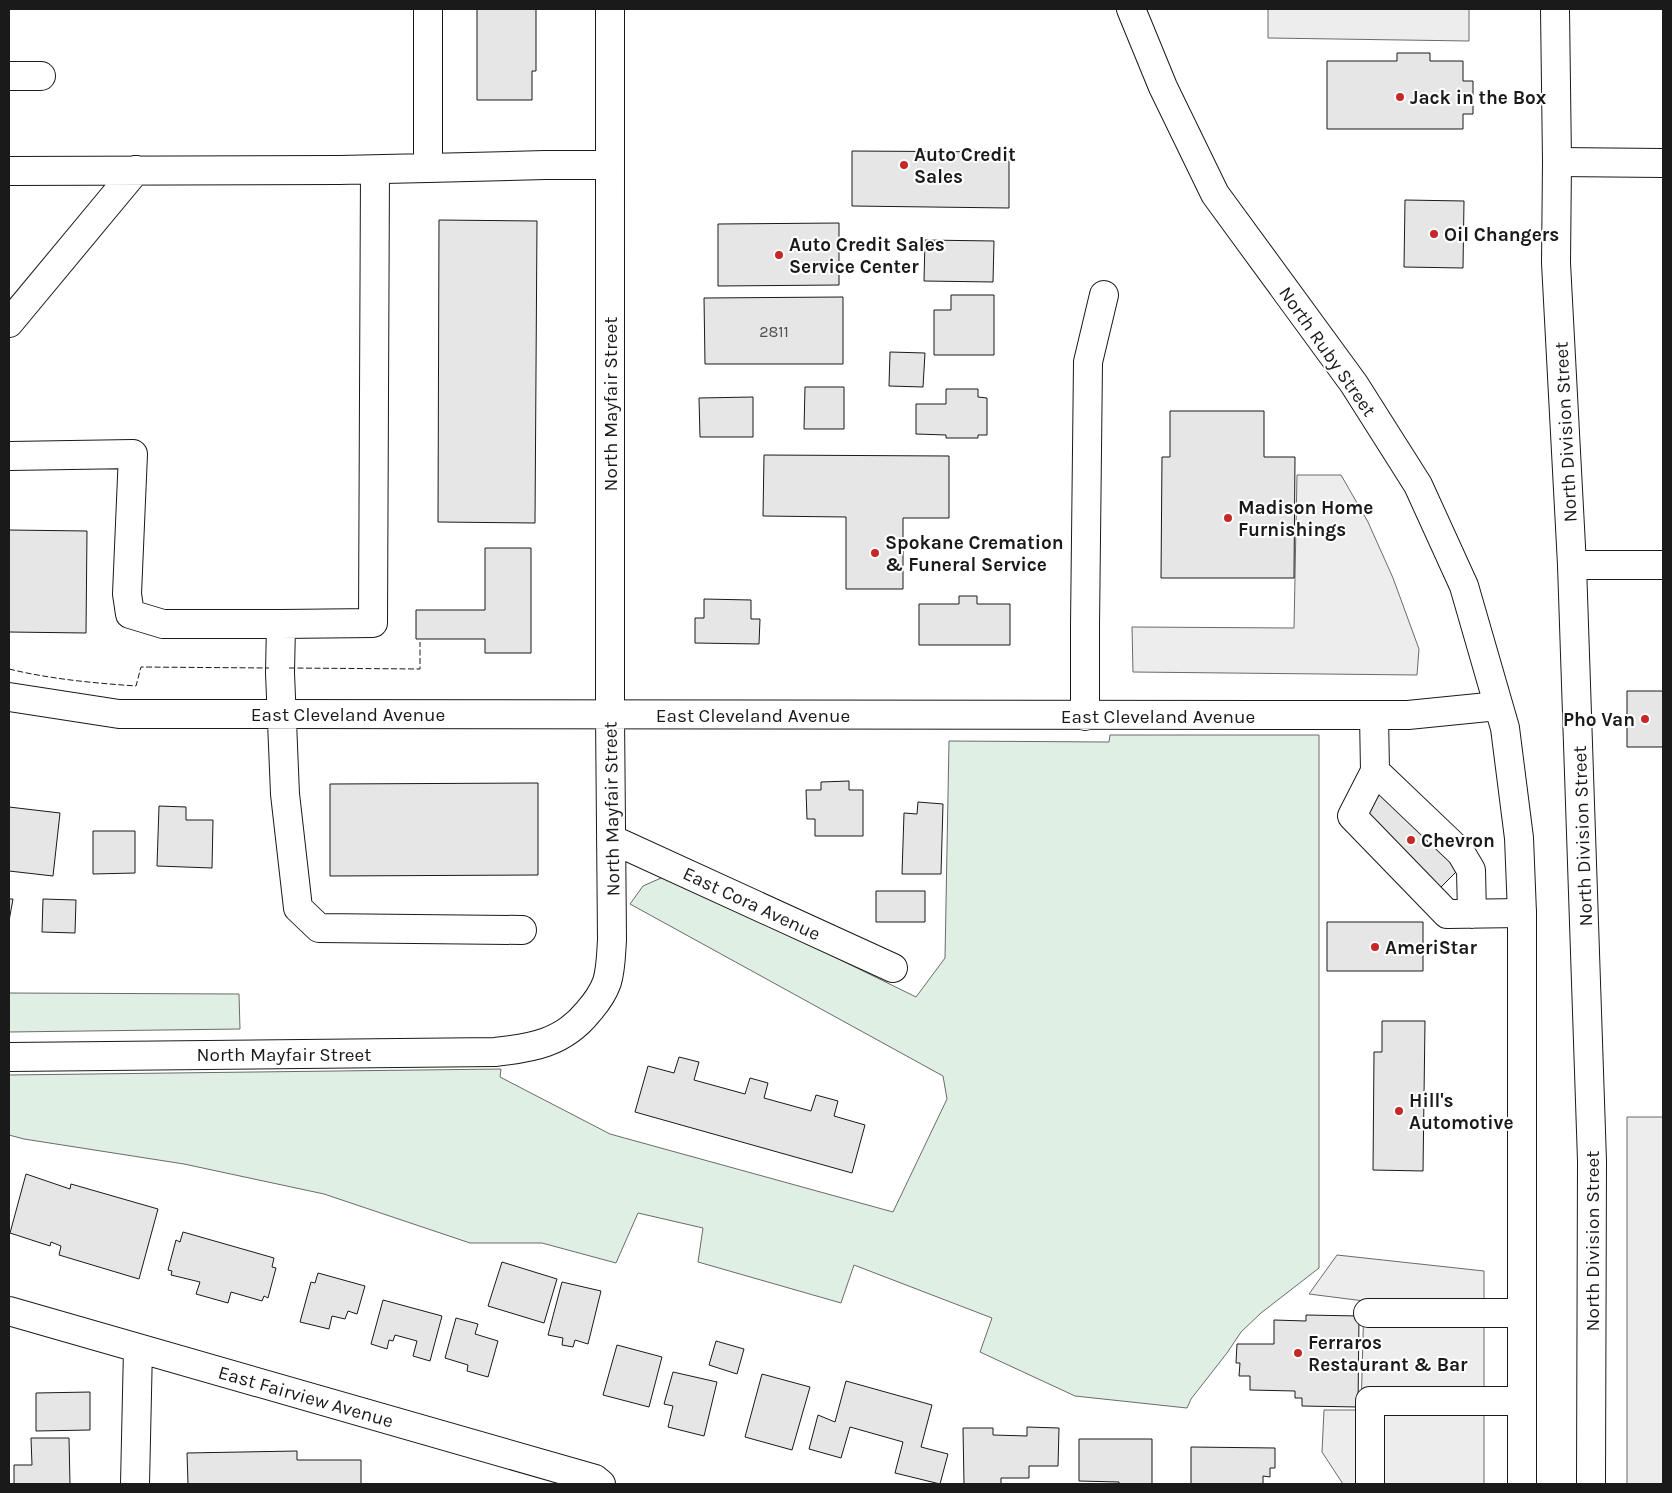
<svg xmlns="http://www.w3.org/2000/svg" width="1672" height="1493" viewBox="0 0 1672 1493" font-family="Karla,sans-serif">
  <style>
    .green { fill: #e0efe3; stroke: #6a6a6a }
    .parking { fill: #ededed; stroke: #6a6a6a }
    .building { fill: #e6e6e6; stroke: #1a1a1a }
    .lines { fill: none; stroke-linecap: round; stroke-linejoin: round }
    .minor-casing { stroke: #1a1a1a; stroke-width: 30 }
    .major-casing { stroke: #1a1a1a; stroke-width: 30 }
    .minor { stroke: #fff; stroke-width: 28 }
    .major { stroke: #fff; stroke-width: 28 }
    .fence { stroke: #1a1a1a; stroke-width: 1; stroke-dasharray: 6 2.5; stroke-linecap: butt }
    .poi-dot { fill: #c62828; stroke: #fff; stroke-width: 2 }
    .labels { text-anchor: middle; stroke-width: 4; stroke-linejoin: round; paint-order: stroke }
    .number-label { font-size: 16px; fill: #4d4d4d }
    .poi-label { font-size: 19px; font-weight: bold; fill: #1a1a1a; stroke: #fff; text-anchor: start }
    .street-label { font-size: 19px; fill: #1a1a1a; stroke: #fff }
  </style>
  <rect width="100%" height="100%" fill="#fff"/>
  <path class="green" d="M1110,735H1319V1268L1261,1313L1241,1332L1227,1353L1191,1399L1187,1408L1075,1396L980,1352L992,1318L854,1265L841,1303L698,1262L703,1228L638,1213L616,1263L542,1243H470L324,1194L184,1164L24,1139L9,1135V1075L501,1069L500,1077L610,1134L893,1212L947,1099L943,1076L630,904L643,886L668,875L916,997L945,958L949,741L1109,742Z
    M9,993L239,994L240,1029L9,1032Z"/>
  <path class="parking" d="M1268,9H1469V41L1268,38Z
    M1297,475H1341L1368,522L1393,578L1419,649L1417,675L1133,672L1132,627L1294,628Z
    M1627,1117H1663V1484H1627Z
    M1337,1255L1484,1271V1484H1343L1322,1452L1324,1410H1361L1364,1301L1309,1294Z"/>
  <path class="building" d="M477,9H536V71H532V100H477Z
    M1397,53H1430V61H1463V81H1473V114H1463V129H1327V61H1397Z
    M852,151L1009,152V208L852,206Z
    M1405,200L1464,201L1463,268L1404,267Z
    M439,220L537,221L535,523L438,522Z
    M839,223V285L718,286V224Z
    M925,240L994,241L993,282L924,281Z
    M951,295H994V355H934V310H951Z
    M843,297V364H705L704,298Z
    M890,352L925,353L923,387L889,386Z
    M805,387H844V429H804Z
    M946,389H978V397L987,398V435H978V438H946V435L916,434V404H946Z
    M753,397V437H700L699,398Z
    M1170,411H1264V457H1295L1294,578H1161L1162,457H1170Z
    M764,455L949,456V518H903V589H846V517L763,516Z
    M9,530L87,531L86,633L9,632Z
    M485,548H531V653H485V639H416V610H485Z
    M959,596H977V604H1010V645H919V604H959Z
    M704,599L751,600V619H760L759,644L695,643V618H704Z
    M1627,691H1663V747H1627Z
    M849,781V790H863V836H815V819H807L806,790H821V782Z
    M538,783V875L330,876V784Z
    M1384,790L1461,867L1438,890L1361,814Z
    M918,802L943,804L941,874H902L904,813L917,814Z
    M159,806L186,807V820H213L212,868L157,866Z
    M9,807L60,813L53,876L9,871Z
    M93,831H135V873L93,874Z
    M876,891H925V922H876Z
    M9,899H13L9,921Z
    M43,899L76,900L75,933L42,932Z
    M1327,922H1423V971H1327Z
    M1382,1021H1425L1423,1171L1373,1170L1374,1052H1382Z
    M679,1057L699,1062L694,1080L745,1094L750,1078L768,1083L764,1098L811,1111L816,1095L838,1101L834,1116L865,1125L852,1173L635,1112L648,1066L674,1073Z
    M26,1174L70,1189L71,1184L158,1209L139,1279L59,1255L61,1246L51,1242L50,1246L10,1233Z
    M183,1232L274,1258L272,1267L276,1268L268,1298L264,1296L262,1301L231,1292L228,1303L196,1294L200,1282L171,1275L172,1271L168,1270L176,1240L180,1242Z
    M502,1262L557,1279L544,1323L488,1306Z
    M318,1273L365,1286L357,1314L348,1311L345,1319L332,1316L329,1329L300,1322L311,1282L315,1283Z
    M562,1282L601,1291L588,1344L575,1340L573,1347L562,1345L563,1338L548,1335Z
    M383,1300L442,1316L430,1361L413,1356L417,1341L395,1335L393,1341L389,1340L387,1349L371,1344Z
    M1306,1315L1359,1316L1358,1407L1302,1406V1398H1295V1391L1250,1390V1376H1239L1240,1363H1236L1237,1344H1274V1320L1306,1321Z
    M456,1318L478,1324L475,1334L498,1341L488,1377L467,1371L468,1365L445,1358Z
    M716,1341L744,1349L737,1374L709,1365Z
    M617,1345L662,1357L649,1407L603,1395Z
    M673,1372L717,1382L704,1436L668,1427L673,1406L664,1404Z
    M762,1374L810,1387L792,1450L745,1437Z
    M846,1381L932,1405L921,1447L948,1454L940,1484L895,1473L903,1442L850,1427L841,1458L809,1449L818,1415L835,1422Z
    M90,1392V1430L36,1431V1393Z
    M1027,1427L1059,1428L1058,1466H1029V1478H1001V1484H964L963,1428H993V1435L1027,1436Z
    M31,1438H69L70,1484H14V1465H32Z
    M1079,1439H1152V1484H1119V1482L1079,1481Z
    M1191,1447L1275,1448V1468H1270V1477L1263,1476V1484H1191Z
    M297,1451V1460H361V1484H188L187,1453Z"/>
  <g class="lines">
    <g class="minor-casing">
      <path id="minor" d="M428,9V168L545,165H610
        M9,76H41
        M1557,162L1663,163
        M375,170L373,623L281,624L280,673L285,794L298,908L319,928L522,930
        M9,171L339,170L428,168
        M9,323L136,170
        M9,456L133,454L127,594L130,614L163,624H281
        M1572,565H1663
        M9,697L119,714L1374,715H1408L1498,706
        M1374,715L1375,771L1461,853L1471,870L1472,914
        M1085,716V626L1088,362L1104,295
        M1375,771L1352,816L1447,914L1522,913
        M611,839L893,968
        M9,1057L495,1052C532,1048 563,1043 588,1012C596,1003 603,993 607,982C611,969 611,954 612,940L610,715V9
        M9,1311L595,1479L601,1484
        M1368,1313H1522
        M135,1484L138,1348
        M1370,1484V1401H1522"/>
    </g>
    <g class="major-casing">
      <path id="major" d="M1131,9L1163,87L1215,194L1354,384L1418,485L1464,586L1505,728L1519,838L1522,913V1484
        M1555,9L1557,162L1556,263L1572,565L1592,1161L1591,1484"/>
    </g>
    <use href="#minor" class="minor"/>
    <use href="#major" class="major"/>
    <path class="fence" d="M289,668L420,669V642
      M9,669C50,679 93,683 136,686L141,667L269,668"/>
  </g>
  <g class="poi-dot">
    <circle cx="1400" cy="97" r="5"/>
    <circle cx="904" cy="165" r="5"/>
    <circle cx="1434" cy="234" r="5"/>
    <circle cx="779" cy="255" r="5"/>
    <circle cx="1228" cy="518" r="5"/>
    <circle cx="875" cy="553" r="5"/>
    <circle cx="1645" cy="719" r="5"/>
    <circle cx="1411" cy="840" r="5"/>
    <circle cx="1375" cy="947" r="5"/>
    <circle cx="1399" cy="1111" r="5"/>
    <circle cx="1298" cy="1353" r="5"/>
  </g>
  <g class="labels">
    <g class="number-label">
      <text x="774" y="337">2811</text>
    </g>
    <g class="poi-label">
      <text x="1410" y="104">Jack in the Box</text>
      <text x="914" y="161">Auto Credit<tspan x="914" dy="22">Sales</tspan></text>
      <text x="1444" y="241">Oil Changers</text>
      <text x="789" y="251">Auto Credit Sales<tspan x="789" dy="22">Service Center</tspan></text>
      <text x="1238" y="514">Madison Home<tspan x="1238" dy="22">Furnishings</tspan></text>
      <text x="885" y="549">Spokane Cremation<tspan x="885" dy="22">&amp; Funeral Service</tspan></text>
      <text x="1635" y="726" text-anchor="end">Pho Van</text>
      <text x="1421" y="847">Chevron</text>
      <text x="1385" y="954">AmeriStar</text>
      <text x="1409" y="1107">Hill's<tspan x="1409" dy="22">Automotive</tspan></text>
      <text x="1308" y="1349">Ferraros<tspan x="1308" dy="22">Restaurant &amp; Bar</tspan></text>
    </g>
    <g class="street-label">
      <text transform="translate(1328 351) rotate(55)" y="7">North Ruby Street</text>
      <text transform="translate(610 404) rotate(-90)" y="7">North Mayfair Street</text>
      <text transform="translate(1565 432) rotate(-93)" y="7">North Division Street</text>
      <text x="348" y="721">East Cleveland Avenue</text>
      <text x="753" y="722">East Cleveland Avenue</text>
      <text x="1158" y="723">East Cleveland Avenue</text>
      <text transform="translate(611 809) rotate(-91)" y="7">North Mayfair Street</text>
      <text transform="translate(1582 836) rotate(-92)" y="7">North Division Street</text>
      <text transform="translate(752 903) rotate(25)" y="7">East Cora Avenue</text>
      <text x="284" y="1061">North Mayfair Street</text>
      <text transform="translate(1592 1241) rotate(-90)" y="7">North Division Street</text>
      <text transform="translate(306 1396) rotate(16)" y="7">East Fairview Avenue</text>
    </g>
  </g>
  <rect width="1672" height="1493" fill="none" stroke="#1a1a1a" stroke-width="20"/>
</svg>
